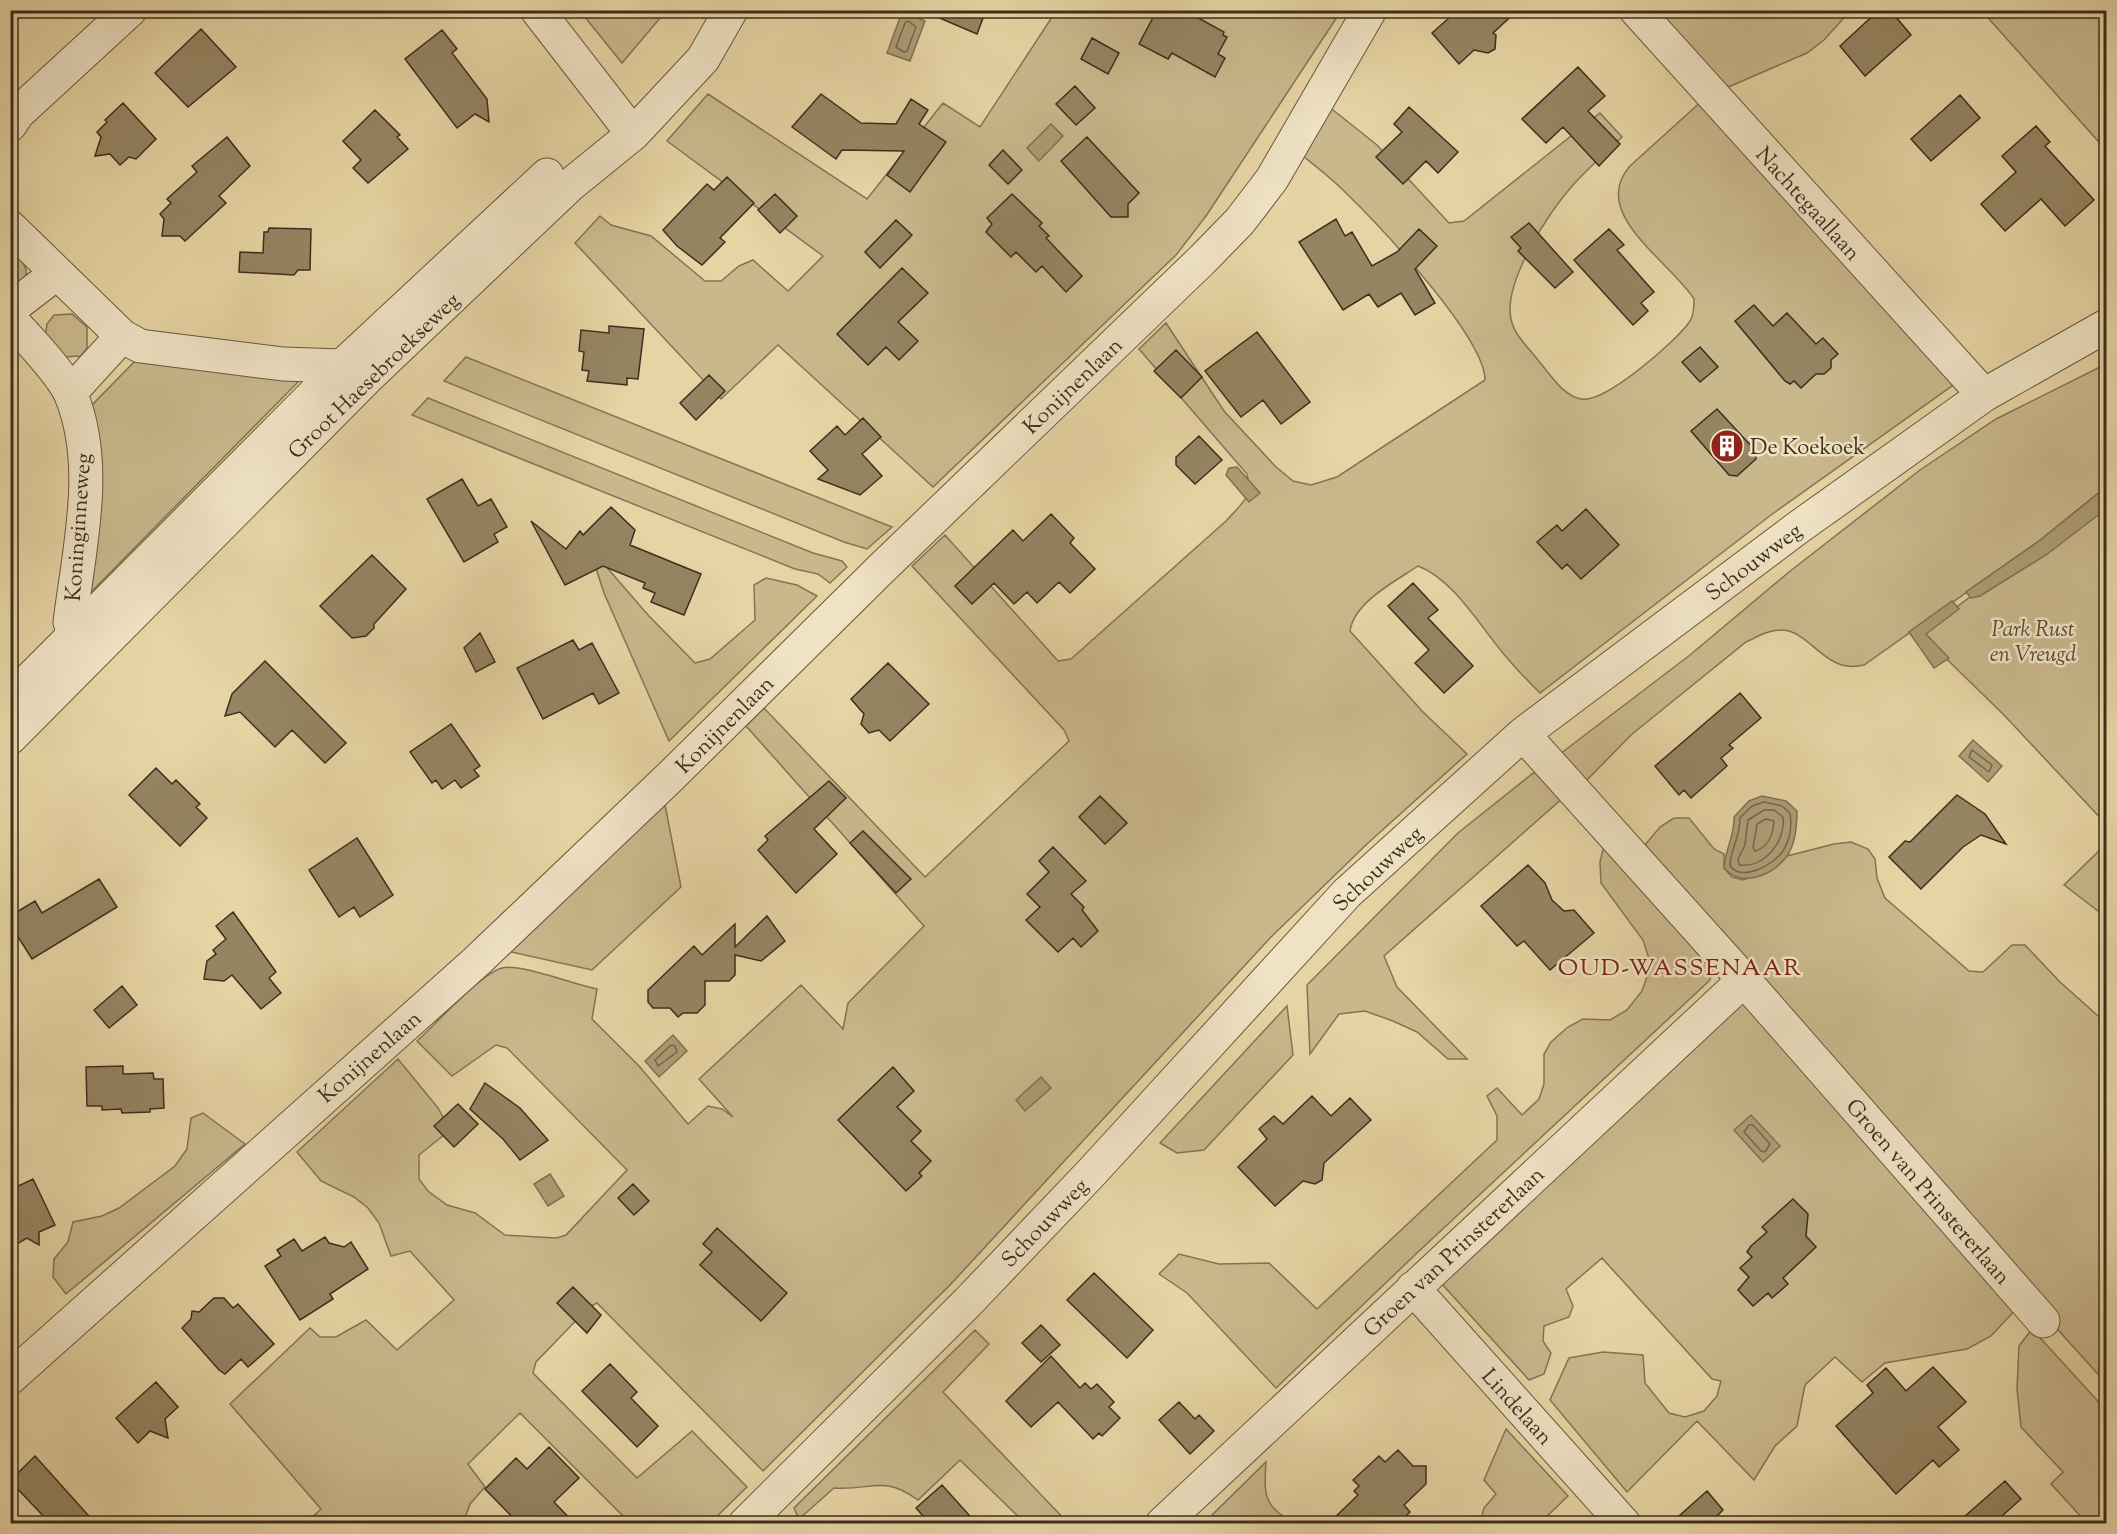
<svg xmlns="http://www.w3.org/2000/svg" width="2117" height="1534" viewBox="0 0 2117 1534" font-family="'Sorts Mill Goudy',serif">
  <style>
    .green { fill: #cab88d; stroke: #837455; stroke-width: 1.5 }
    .water { fill: #ad9c76; stroke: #807052; stroke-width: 1.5 }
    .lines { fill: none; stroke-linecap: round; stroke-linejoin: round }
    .shore { stroke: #74664a; stroke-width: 1.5 }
    .building { fill: #958563; stroke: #3c2f1d; stroke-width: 1.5 }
    .minor-casing { stroke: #67583f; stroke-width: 35 }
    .minor { stroke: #efe3c4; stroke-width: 33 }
    .labels { text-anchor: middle; stroke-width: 5; stroke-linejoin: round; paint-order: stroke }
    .street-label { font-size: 22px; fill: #3c2f1d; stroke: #efe3c4 }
    .poi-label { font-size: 22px; fill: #3c2f1d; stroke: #efe3c4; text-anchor: start }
    .park-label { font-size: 22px; font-style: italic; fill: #584a33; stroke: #efe3c4 }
    .neighbourhood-label { font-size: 24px; letter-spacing: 1.5px; fill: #7a1f14; stroke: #efe3c4 }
  </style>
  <rect width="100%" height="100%" fill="#e7d4a4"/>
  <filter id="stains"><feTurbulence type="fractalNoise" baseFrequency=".00333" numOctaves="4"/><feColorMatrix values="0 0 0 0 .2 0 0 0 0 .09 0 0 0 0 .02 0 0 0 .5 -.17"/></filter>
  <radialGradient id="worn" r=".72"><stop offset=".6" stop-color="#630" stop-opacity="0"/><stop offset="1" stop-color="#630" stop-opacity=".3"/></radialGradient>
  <path class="green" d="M580,11H666L622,63Z
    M1056,11H1341L1206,216L1176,255L933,487L778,345L721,399L575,243L600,216L611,225L651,236L705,281H721L739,266L753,260L788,291L823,256L667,141L708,94L867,199L943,103L980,127Z
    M1654,11H1850L1824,40L1807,53L1726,88Z
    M1982,11H2106V150Z
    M1704,99L1956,383L1771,515L1540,693C1529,682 1518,671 1508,659C1483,631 1454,579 1418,566C1396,581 1354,602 1350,631L1423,712L1467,754L1368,843L1271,937L950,1285L763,1471L597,1303L589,1307L536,1362L533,1373L637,1478L692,1431L747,1487L710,1523H630L520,1413L468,1464L485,1487L470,1504L463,1523H306L321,1509L230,1404L310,1328L320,1337H336L366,1320L397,1350L454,1300L410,1251L391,1256L379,1223L368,1208L354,1197L321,1181L297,1152L398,1059L438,1108L450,1130L419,1155V1179L428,1191L447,1205L475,1213L505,1235L557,1238L566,1235L627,1170L507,1048L496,1045L452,1076L417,1041C435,1025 480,974 502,968C520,963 575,985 597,989L592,1019L639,1066L688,1124L708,1106L722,1109L733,1117L699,1079L801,985L843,1029L848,1003L924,926L746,726L764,708L925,877L1069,741L1064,730L912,566L945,535L1058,661L1071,659L1226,521C1241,504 1253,498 1247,474L1139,349L1166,323L1224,411L1276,467L1293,481L1311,485L1337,477L1485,380C1485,337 1378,224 1344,191C1330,177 1314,165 1298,152L1328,106L1377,145L1449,223L1464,221L1600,113L1622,137C1606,153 1588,168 1573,185C1549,212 1503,282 1511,319C1514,335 1528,347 1538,360C1549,373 1563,396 1581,399C1604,404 1677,341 1690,321C1694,316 1694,306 1694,299C1671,262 1588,213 1630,166Z
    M10,246C22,258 30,268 25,285L10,291Z
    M72,314L87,327V348L81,356L61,357L45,337L47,324L54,315Z
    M466,357L892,527L867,549L844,542L444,381Z
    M136,360L308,374L298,382L91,592V603L75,617L89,413L93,404Z
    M2106,364V487L2039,541L1864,665C1824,675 1811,630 1781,630C1768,630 1757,637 1746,642L1631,735L1586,781L1560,754L1690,655L1789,572L1920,470L1996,419Z
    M428,398L813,553L842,561L847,567L830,583L818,574L795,569L412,415Z
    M2106,494V824L2004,715L1921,634Z
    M589,547L649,616L695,663L710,659L755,620L754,585L766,578L797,585L817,596L669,741L604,593Z
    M1539,771L1564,797L1384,956L1397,987L1467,1059H1448L1417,1032L1393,1021L1365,1011L1339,1014L1310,1054L1307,985L1458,833L1532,774Z
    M665,805L681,887L592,970L507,951Z
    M1674,818H1689L1714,849L1724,854V868L1732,877L1743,880L1772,869L1787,856L1834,844L1851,842L1868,849L1875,859L1877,878L1885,898L1969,971L1983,972L2012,945H2025L2060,982L2106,1023V1255L2099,1283L2106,1309V1383L2040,1310L1645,845L1660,827Z
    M1605,841L1719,962L1709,981L1418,1252L1276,1388L1187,1293L1159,1274L1179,1254L1219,1264L1269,1263L1317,1309L1497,1140V1116L1487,1096L1497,1088L1522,1115L1539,1099L1544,1084V1054L1551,1042L1568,1027L1583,1019L1610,1020L1627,1010L1642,991L1651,965L1643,940L1601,883L1600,862Z
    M2106,844V917L2064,885Z
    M1753,999L2019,1306L1991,1336L1967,1349L1885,1363L1862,1382L1835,1357L1805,1385L1797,1426L1775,1446L1754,1480L1697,1421L1627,1492L1550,1400L1569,1358L1603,1352L1643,1355L1645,1383L1669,1413L1685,1417L1704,1411L1717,1396L1721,1381L1712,1379L1602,1258L1566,1289L1573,1306L1569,1317L1544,1326L1543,1341L1551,1353L1544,1374L1529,1380L1441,1283L1736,1004Z
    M1287,1006L1293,1055L1204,1150L1177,1153L1160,1143Z
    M203,1113L245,1144L66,1294L53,1277L54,1259L68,1242L73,1222L102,1216L119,1208L175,1166L187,1149L191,1118Z
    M2032,1329L2106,1410V1523H2087L2051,1484L2063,1472L2021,1427L2017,1389L2019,1346Z
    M975,1330L989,1344L943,1392L1068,1523H1025L960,1460L918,1500C882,1474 872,1491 834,1488L799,1519L794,1508Z
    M1506,1429L1568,1496L1540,1523H1480L1484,1508L1496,1494L1484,1480Z
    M1266,1462C1264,1495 1263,1507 1295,1523H1221L1212,1515Z"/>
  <path class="water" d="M902,12L925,21L910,61L887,53Z
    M1051,124L1063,136L1039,161L1027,148Z
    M1237,467L1260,493L1249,502L1226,475L1229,468Z
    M2106,487V509L2046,555L1980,596L1971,598L1966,592L2039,541Z
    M1952,601L1959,609L1926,634L1949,658L1934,668L1909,632Z
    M1973,740L2002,766L1988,782L1959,756Z
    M1762,796L1786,801L1797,811C1797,826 1796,843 1787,856C1772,876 1741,888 1724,868C1725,849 1735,836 1734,817L1749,801Z
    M673,1035L687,1051L659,1077L645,1061Z
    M1041,1077L1051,1088L1025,1111L1016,1100Z
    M1751,1115L1780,1146L1763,1162L1734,1130Z
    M550,1174L564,1196L548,1206L534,1184Z"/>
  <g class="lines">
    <path class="shore" d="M908,21L916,27L907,51L904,52L896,47L905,23Z
      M1972,750L1992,765L1989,772L1969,757Z
      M1764,802L1782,806L1790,813C1792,826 1790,840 1783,851C1773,865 1743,882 1730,866C1730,849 1740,839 1740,818L1752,806Z
      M1764,810H1774L1783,817C1786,841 1765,868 1739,865L1738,859L1745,845L1748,820Z
      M1766,819L1774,821C1773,835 1769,847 1755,851L1753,848L1757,824Z
      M671,1045L675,1046L677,1052L658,1066L655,1060Z
      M1749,1125H1753L1770,1144L1765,1152L1761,1151L1744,1132Z"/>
  </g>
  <path class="building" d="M921,10H986L977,34Z
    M1157,10H1184L1224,32L1223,35L1227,37L1218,54L1225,58L1215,77L1172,53L1168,59L1139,44Z
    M1458,10H1518L1493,33L1496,35L1495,49L1488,53L1474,50L1459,64L1432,33Z
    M1879,10H1890L1911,35L1865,76L1840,46Z
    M201,29L236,67L188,107L155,73Z
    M442,30L457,49L452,53L487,99L489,122L475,114L457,128L405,59Z
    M1092,38L1119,53L1108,74L1081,59Z
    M1578,67L1605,96L1588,111L1620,144L1599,166L1563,127L1546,143L1522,119Z
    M1075,86L1095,108L1076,125L1056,104Z
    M821,94L861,123L896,124L911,99L928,110L919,124L946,142L910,192L887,175L904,151L842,150L836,159L792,127Z
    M1960,95L1980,118L1931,161L1911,139Z
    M123,103L156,139L136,159L129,157L120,165L110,154L95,156L101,137L97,132L107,122L105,120Z
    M1409,107L1458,152L1438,173L1426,161L1403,184L1376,157L1402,132L1394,124Z
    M375,110L400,135L397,137L408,149L368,183L353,168L361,160L343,141Z
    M2036,126L2050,142L2045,146L2094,200L2065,226L2041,199L2005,231L1981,204L2016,172L2002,156Z
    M227,137L250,166L219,196L226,203L185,241L180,236H162L164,219L160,214L171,203L167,199L197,172L192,166Z
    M1087,137L1139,193L1128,204V217H1111L1061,161Z
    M1003,150L1022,170L1008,184L989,165Z
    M727,177L754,203L720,238L725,242L702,265L677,246L663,230L707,184L714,190Z
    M775,194L797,216L780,233L758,210Z
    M1012,194L1042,223L1039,226L1049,236L1046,238L1082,276L1066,292L1042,266L1036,272L1016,252L1011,257L986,232L992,224L987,218Z
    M1336,219L1345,236L1352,232L1372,266L1397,252L1419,229L1437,246L1415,269L1435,303L1415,315L1401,293L1378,307L1369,294L1343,310L1299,242Z
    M896,220L912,235L880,268L865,252Z
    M1529,223L1573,272L1555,288L1518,251L1521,248L1511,237Z
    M269,228L311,229L310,270H298L294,275L239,272L240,252L263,253L264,232H268Z
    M1609,229L1624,245L1617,250L1654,292L1641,303L1648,311L1633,325L1574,260Z
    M902,268L928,293L898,322L918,341L899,360L886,347L868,365L837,334Z
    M1754,305L1773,326L1787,313L1816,344L1823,338L1838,354L1831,360V368L1824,374H1816L1801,388L1794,381L1790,384L1785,381L1735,321Z
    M609,326L644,329L638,379L627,378V385L587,381L589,371L582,370L584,352L579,351L581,330L609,333Z
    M1257,332L1310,402L1281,424L1263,400L1241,417L1205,371Z
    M1700,347L1718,367L1700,382L1682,362Z
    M1176,350L1202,377L1181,398L1154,371Z
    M709,375L725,391L696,420L680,403Z
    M1717,409L1755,450L1756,459L1737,476L1729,475L1691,431Z
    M863,418L881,437L862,454L882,476L860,495L818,479L828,470L810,451L837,426L845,435Z
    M1199,436L1222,460L1195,484L1176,465V457Z
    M462,479L478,506L491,499L507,527L494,534L498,542L464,562L427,499Z
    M611,507L635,530L630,545L701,574L684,615L651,602L655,593L643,588L645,583L603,566L565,585L531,521L566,549L580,531L583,535Z
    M1586,509L1619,545L1581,579L1567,564L1562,569L1537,542L1557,525L1562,531Z
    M1051,514L1074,538L1070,543L1095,569L1070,593L1059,582L1037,603L1027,592L1014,604L994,583L972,604L955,586L1013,530L1023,541Z
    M372,555L406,589L374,624V628L366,636L352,638L320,606Z
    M1413,583L1438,610L1428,618L1473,666L1444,693L1415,663L1429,650L1388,606Z
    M480,633L495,662L476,672L464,648Z
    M573,640L579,650L592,643L619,693L599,704L593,693L543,719L517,668Z
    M265,661L346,743L325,763L292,730L275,747L240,712L225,716L232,694Z
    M888,663L929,704L890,741L879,730L869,733L861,724L864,714L851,699Z
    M1740,693L1761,718L1729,745L1733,748L1721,758L1727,766L1691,798L1684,790L1679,795L1655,766Z
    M451,724L480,766L474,770L479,776L461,788L455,780L442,789L436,780L432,783L410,752Z
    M156,768L172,784L176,780L200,804L196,807L207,818L180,846L129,795Z
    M829,781L846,798L814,829L837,854L796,893L758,850L768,840L765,836Z
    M1957,795L1985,814L2006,844L1981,835L1963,847L1921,889L1889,857L1905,841L1910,842Z
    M1100,796L1127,823L1105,844L1079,817Z
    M863,831L911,879L896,893L850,843Z
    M357,838L393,895L360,917L354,907L339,917L309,870Z
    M1053,847L1086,881L1071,894L1084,907L1082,910L1098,931L1081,947L1073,938L1058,952L1026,920L1040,907L1027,894L1049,872L1039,861Z
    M1528,865L1545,883L1552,900L1564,911L1574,910L1594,933L1550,970L1524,941L1517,946L1481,906Z
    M99,879L117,907L32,959L10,924V916L35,901L42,913Z
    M233,912L276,972L269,978L281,993L261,1009L232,975L224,981L204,979L207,961L216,954L213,950L226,939L216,926Z
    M767,916L785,941L761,961L735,955V975L729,981H705V1005L697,1013H683L678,1017L670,1008H653L648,1002V990L694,946L702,955L735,924V947Z
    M122,986L137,1005L109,1028L94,1010Z
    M123,1066V1074L153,1073L154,1079H163L164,1108L150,1109V1112L122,1113L121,1109L102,1110V1106H87L86,1067Z
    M893,1067L914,1091L897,1107L921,1131L911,1141L931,1161L919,1173L922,1176L906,1191L838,1120Z
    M485,1083L520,1108L548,1140L520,1160L503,1139L470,1109Z
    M1312,1096L1331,1116L1350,1098L1371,1120L1324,1163L1322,1180L1315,1184L1303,1181L1275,1206L1238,1167L1267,1139L1259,1129L1274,1116L1283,1124Z
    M458,1104L478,1124L454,1147L434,1126Z
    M33,1179L55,1225L39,1232V1245L27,1238L10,1248V1190Z
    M633,1184L649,1201L634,1215L618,1198Z
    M1793,1199L1808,1214L1806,1236L1816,1247L1783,1278L1788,1284L1772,1298L1768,1293L1753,1306L1738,1290L1749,1277L1740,1268L1752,1257L1747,1252L1751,1246L1767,1232L1762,1227Z
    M717,1228L787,1293L761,1321L700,1265L712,1252L703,1244Z
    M325,1237L329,1243L344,1247L351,1242L368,1269L330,1294L333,1299L300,1320L265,1266L281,1256L277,1250L294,1239L302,1251Z
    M1094,1273L1153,1330L1127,1358L1067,1300Z
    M573,1287L601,1315L587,1333L557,1303Z
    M214,1298H224L233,1308L238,1304L274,1344L248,1367L241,1359L225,1374L219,1370L182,1328L191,1319L192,1311L199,1312Z
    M1041,1325L1060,1345L1041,1362L1022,1343Z
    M1051,1356L1080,1388L1085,1383L1091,1389L1097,1384L1114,1402L1109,1407L1120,1418L1102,1436L1099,1433L1093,1439L1058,1402L1031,1427L1006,1401Z
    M610,1364L637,1392L631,1398L658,1426L637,1447L582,1391Z
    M1933,1367L1966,1402L1938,1427L1959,1450L1939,1467L1933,1460L1896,1494L1836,1426L1873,1393L1867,1385L1886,1368L1906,1391Z
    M156,1382L178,1407L165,1419L168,1438L150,1431L138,1443L116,1418Z
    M1179,1402L1195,1419L1199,1415L1214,1431L1190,1454L1159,1420Z
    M549,1447L579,1478L554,1502L575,1524H519L485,1489L516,1458L527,1469Z
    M1398,1450L1413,1466H1426V1484L1404,1505L1410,1512L1398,1524H1328L1358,1495L1354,1491L1359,1486L1353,1480L1379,1456L1385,1462Z
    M35,1456L96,1524H51L10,1481Z
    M2005,1481L2021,1499L1993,1524H1956Z
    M942,1485L977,1524H930L916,1508Z
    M1707,1491L1723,1510L1709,1524H1670Z"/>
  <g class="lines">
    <g class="minor-casing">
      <path id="minor" d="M537,10L633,134
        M1636,10L1984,395
        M10,125L18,113L130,10
        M10,227L122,336L140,346L283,364L342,366L356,371
        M10,309L57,273
        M10,319C26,336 63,375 71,395C100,465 79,549 70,622L74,637L83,647
        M70,393L122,336
        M10,699L342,366L547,175
        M1523,734L1744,980L2043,1321
        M10,738L370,375L569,186L633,134L703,59L731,10
        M1413,1288L1624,1524
        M10,1378L477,961L669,778L882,568L1203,259L1240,221L1272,179L1370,10
        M745,1524L968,1302L1092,1172L1347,893L1523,734L1796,529L1984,395L2106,326
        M1162,1524L1744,980"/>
    </g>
    <use href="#minor" class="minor"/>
  </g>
  <defs>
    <g id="building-disc" transform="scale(1.725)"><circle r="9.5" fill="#8f2418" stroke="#efe3c4"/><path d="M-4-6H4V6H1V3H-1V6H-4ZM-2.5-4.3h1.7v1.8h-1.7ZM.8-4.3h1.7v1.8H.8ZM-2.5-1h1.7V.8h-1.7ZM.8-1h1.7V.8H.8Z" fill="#fff"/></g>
  </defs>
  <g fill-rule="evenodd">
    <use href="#building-disc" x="1727" y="446"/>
  </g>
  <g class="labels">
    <g class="street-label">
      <text transform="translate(1809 203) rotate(48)" y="8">Nachtegaallaan</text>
      <text transform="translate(373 375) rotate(-44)" y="8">Groot Haesebroekseweg</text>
      <text transform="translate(1072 385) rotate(-44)" y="8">Konijnenlaan</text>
      <text transform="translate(77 527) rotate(-86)" y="8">Koninginneweg</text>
      <text transform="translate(1753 561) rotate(-37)" y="8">Schouwweg</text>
      <text transform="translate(724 724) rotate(-45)" y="8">Konijnenlaan</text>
      <text transform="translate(1377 868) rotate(-43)" y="8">Schouwweg</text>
      <text transform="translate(369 1056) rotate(-41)" y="8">Konijnenlaan</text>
      <text transform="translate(1929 1191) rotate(49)" y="8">Groen van Prinstererlaan</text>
      <text transform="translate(1044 1222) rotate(-46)" y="8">Schouwweg</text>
      <text transform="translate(1453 1251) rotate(-43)" y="8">Groen van Prinstererlaan</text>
      <text transform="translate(1518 1406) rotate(48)" y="8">Lindelaan</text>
    </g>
    <g class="poi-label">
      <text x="1750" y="454">De Koekoek</text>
    </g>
    <g class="park-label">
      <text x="2033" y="636">Park Rust<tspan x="2033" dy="25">en Vreugd</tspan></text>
    </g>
    <g class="neighbourhood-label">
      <text x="1680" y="975">OUD-WASSENAAR</text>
    </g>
  </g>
  <rect width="2117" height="1534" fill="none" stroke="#e7d4a4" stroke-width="36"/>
  <rect x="12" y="12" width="2093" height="1510" fill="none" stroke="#3c2f1d" stroke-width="3"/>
  <rect x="18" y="18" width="2081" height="1498" fill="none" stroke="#3c2f1d" stroke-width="1.5"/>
  <rect width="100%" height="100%" filter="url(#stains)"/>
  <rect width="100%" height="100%" fill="url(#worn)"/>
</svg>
